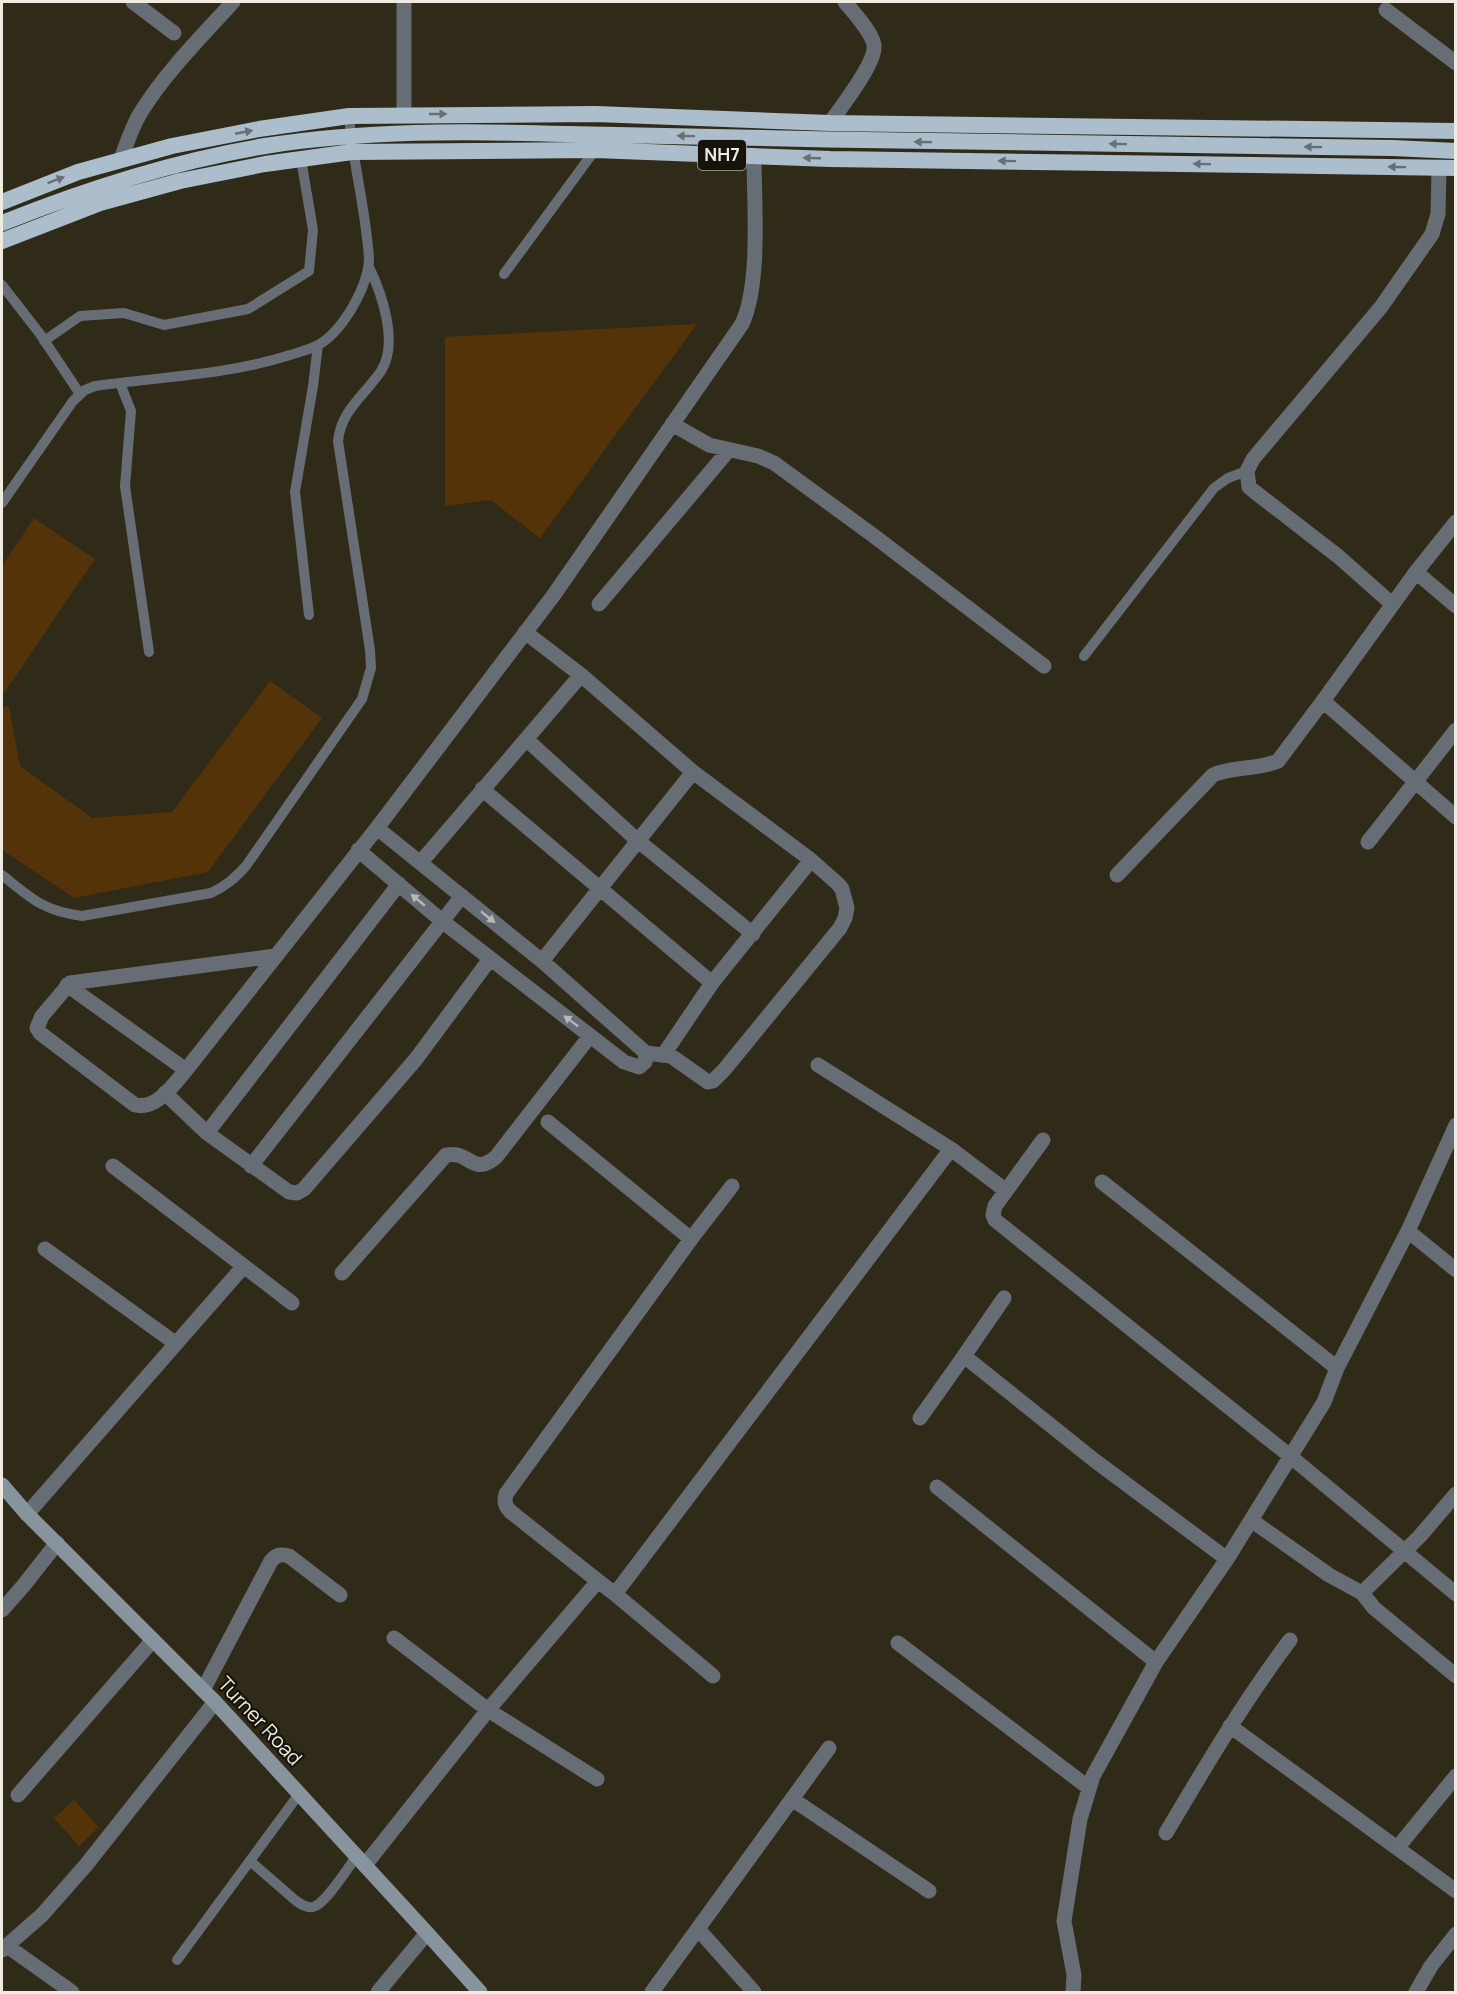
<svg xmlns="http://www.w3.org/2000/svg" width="1457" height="1994" viewBox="0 0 1457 1994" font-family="Manrope,sans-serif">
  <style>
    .building { fill: #533307 }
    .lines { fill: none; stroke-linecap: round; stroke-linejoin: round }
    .service { stroke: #666d74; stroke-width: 10 }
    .minor { stroke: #666d74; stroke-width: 15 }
    .secondary { stroke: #87939d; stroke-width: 15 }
    .trunk { stroke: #acbdcc; stroke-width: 16 }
    .oneway { fill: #687075 }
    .oneway2 { fill: #b8b9b5 }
    .labels { text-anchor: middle; stroke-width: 4.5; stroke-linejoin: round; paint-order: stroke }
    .shield { fill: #16130b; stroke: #aeaaa1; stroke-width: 1.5 }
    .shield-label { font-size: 18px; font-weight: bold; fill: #efebe1 }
    .street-label { font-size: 20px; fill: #efebe1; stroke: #16130b }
  </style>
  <rect width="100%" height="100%" fill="#302a19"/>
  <path class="building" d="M697,324L540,538L491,500L445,506V337Z
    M34,518L95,559L2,696V566Z
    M270,681L322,718L208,872L74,898L2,850V707L9,706L20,766L92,818L172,812Z
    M74,1800L99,1827L79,1846L54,1818Z"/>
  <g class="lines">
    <path class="service" d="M504,274L595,150
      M2,285L40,334L80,394
      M44,341L80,316L124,313L164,325L248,309L309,271L313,230L301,159
      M120,383L131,411L125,486L149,652
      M2,503L73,401L85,390L95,386C159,377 228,375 290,355C299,352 312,349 320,344C344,329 368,286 369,259C366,210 353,164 349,116
      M309,615L295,492L313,386L318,345
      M1084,656L1214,488L1228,478L1247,471
      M2,875C31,898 43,911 82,916L211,893C226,886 235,878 246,866L362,699L371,668L370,650L338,441C341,410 365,395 381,371C399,343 382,294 369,267
      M250,1861L295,1900C300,1904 306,1908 313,1907C326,1904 348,1867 357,1856
      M177,1960L299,1794"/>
    <path class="minor" d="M133,2L174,33
      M1386,10L1456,63
      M404,114V2
      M830,123C841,107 877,62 874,45C872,32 853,12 845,2
      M121,159C127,143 132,126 141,112C165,73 202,36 233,2
      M672,424L709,445L758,456L774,463L874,536L1044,666
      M1456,522L1416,572L1456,606
      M599,604L728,451
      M1392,604L1339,557L1255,492L1249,487L1247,471L1253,459L1381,307L1432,234L1438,214L1439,168
      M1323,701L1456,817
      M527,740L637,840L753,934
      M482,789L712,983
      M377,828L542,961L646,1053L671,1056L708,1082L713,1081L724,1070L840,928L845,918L847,908L842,889L838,884L811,860L693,772L581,675L525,632
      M1368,842L1456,730
      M358,850L442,921L624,1062L639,1067L645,1062L646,1053
      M421,862L581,675
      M1117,875L1213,775C1233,766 1257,770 1278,761L1323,701L1416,572
      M275,956L70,983L42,1016L37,1028L40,1033L135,1105C157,1110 174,1084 186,1070L377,828L553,596L742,324C761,284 754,202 754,156
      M542,961L693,772
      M67,985L186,1070
      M664,1054L712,983L811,860
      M818,1065L951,1149L1005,1190
      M165,1093L207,1133L289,1192L297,1193L304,1189L416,1059L490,959
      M548,1122L691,1239
      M207,1133L399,884
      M1043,1140L995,1206L993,1215L995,1220L1290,1456L1456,1594
      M113,1166L292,1303
      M251,1166L462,896
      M1102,1182L1337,1368
      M1408,1231L1456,1270
      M45,1249L175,1343
      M342,1273L446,1155C470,1150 472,1177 496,1157L590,1036
      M964,1356L1004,1298
      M920,1418L964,1356L1094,1460L1227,1559
      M937,1487L1156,1662
      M27,1514L243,1267
      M1251,1520L1329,1575L1362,1593L1374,1608L1456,1676
      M598,1581L615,1594L951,1149
      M1362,1593L1420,1536L1456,1494
      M615,1594L713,1676
      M2,1610L24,1585L57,1543
      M394,1638L488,1710L597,1779
      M898,1643L1089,1788
      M203,1690L271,1561C277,1554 281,1554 289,1556L340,1595
      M1230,1726L1456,1891
      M18,1795L153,1640
      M792,1799L929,1891
      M1166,1833C1205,1767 1244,1701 1290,1640
      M1398,1847L1456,1776
      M365,1865L488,1710L598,1581L511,1512C505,1506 504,1502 506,1494L691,1239L732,1186
      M698,1929L754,1992
      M7,1946L72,1992
      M2,1950L42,1915L86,1865L215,1702
      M378,1992L427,1933
      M652,1992L829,1748
      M1073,1992L1074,1975L1064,1921L1080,1819L1093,1776L1156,1662L1227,1559L1324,1402L1337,1368L1408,1231L1456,1125
      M1416,1992L1431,1966L1456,1934"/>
    <path class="secondary" d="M2,1485L27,1514L215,1702L427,1933L480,1992"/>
    <path class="trunk" d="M2,202L78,172L172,146L259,129L349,116L596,114L830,123L1456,131
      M2,223C87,189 174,161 265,146C365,130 466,131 567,134C647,135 727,137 807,139C1002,143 1197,145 1393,148L1456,151
      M2,241L100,203L180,181L265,164L352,152L595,150L830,159L1456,168"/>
  </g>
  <defs><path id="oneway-solid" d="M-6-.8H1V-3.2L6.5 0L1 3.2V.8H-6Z" transform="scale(1.5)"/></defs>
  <g class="oneway">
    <use href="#oneway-solid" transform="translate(438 114)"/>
    <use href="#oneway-solid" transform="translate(244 132) rotate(-11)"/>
    <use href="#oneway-solid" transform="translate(686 136) rotate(-179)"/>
    <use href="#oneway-solid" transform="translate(923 142) rotate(-179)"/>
    <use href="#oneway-solid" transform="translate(1118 144) rotate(-179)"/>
    <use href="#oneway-solid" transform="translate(1313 147) rotate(-179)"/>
    <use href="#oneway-solid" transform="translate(812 158) rotate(-178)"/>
    <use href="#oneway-solid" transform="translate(1007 161) rotate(-179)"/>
    <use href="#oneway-solid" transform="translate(1202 164) rotate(-179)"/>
    <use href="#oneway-solid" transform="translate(1397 167) rotate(-179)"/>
    <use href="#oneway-solid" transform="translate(56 180) rotate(-21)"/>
  </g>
  <g class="oneway2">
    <use href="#oneway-solid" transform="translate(418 900) rotate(-140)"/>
    <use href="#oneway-solid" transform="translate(488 917) rotate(39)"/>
    <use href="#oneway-solid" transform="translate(571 1021) rotate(-143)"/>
  </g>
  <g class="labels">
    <rect class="shield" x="698" y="140" width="48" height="30" rx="4.5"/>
    <g class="shield-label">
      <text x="722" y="161">NH7</text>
    </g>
    <g class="street-label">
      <text transform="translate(260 1721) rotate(47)" y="7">Turner Road</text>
    </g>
  </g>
  <rect width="1457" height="1994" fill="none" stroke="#efebe1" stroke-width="6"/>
</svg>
